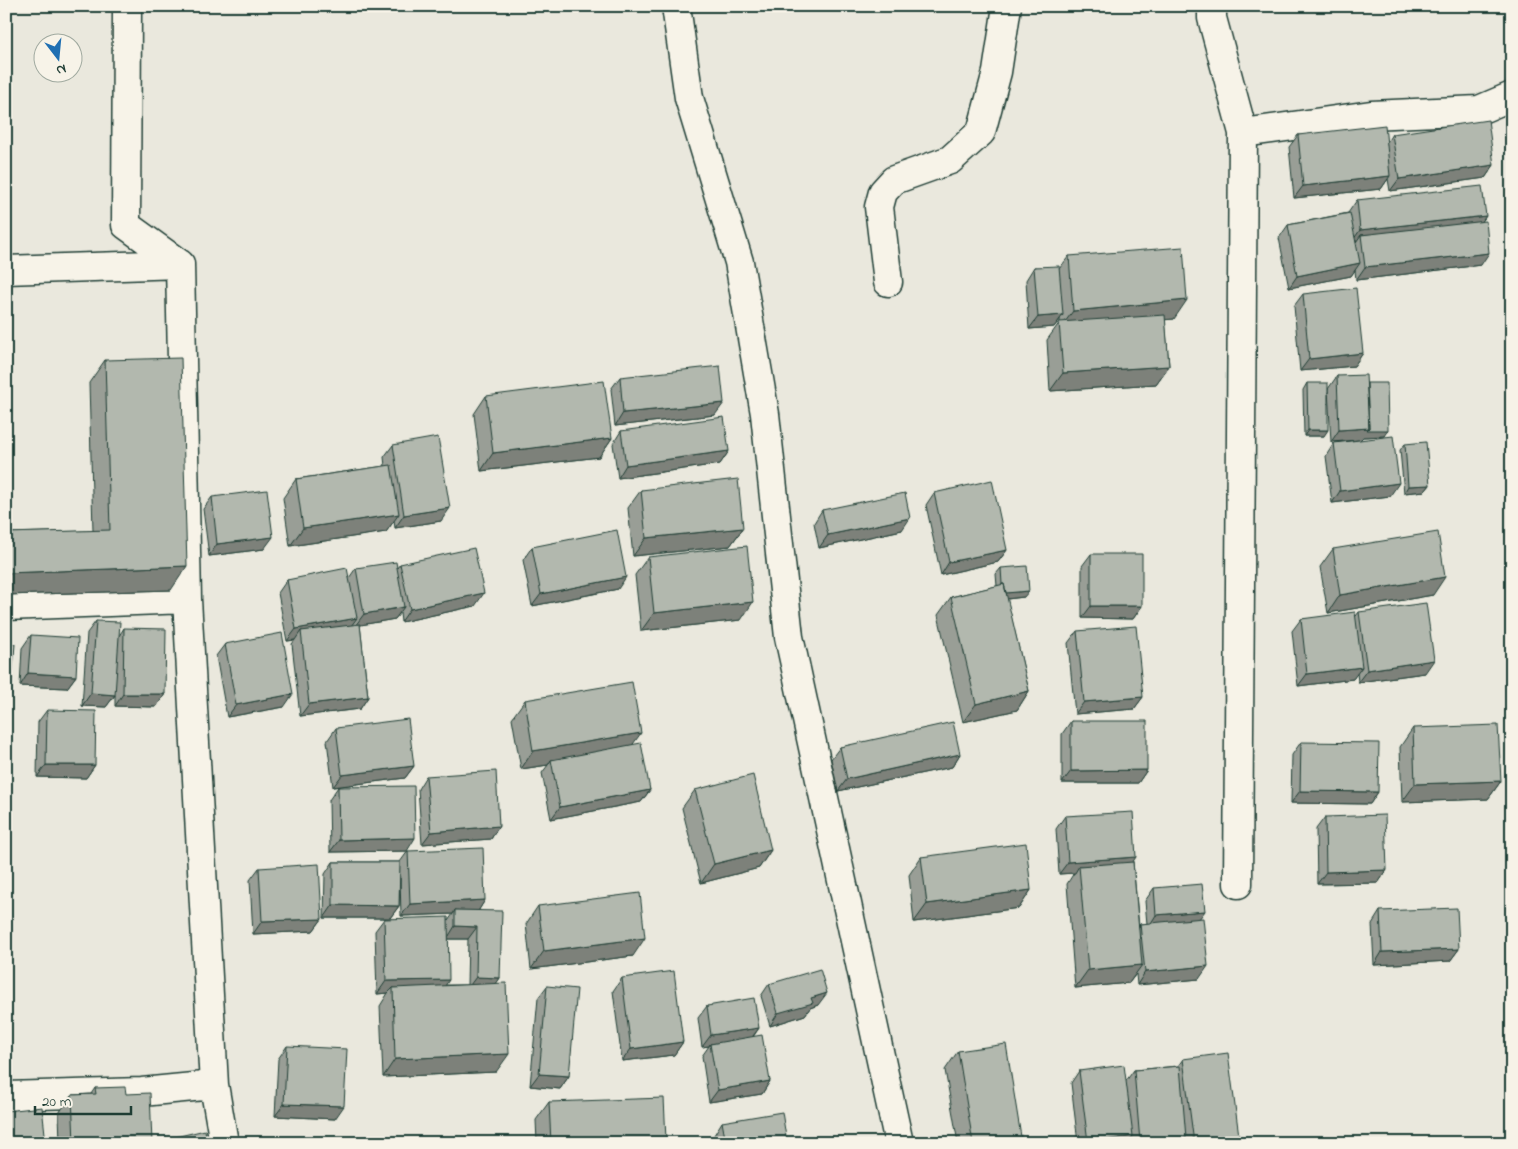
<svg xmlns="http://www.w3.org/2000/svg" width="1518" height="1149" viewBox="0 0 1518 1149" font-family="'Indie Flower',sans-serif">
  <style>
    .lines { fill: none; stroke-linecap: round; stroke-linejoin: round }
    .street-casing { stroke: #1f3d34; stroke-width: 31 }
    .street { stroke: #f7f3e8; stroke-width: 28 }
    .wall { fill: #999e96; stroke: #1f3d34; fill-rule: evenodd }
    .shaded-wall { fill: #7d817a; stroke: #1f3d34 }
    .building { fill: #b2b8ae; stroke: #1f3d34 }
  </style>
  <rect width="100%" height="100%" fill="#eae8dd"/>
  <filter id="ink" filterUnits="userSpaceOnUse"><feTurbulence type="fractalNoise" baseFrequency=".02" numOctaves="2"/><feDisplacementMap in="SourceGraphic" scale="10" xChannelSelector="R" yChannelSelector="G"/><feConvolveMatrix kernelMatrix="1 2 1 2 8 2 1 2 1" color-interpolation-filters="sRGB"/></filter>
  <g filter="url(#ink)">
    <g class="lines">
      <g class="street-casing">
        <path id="street" d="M127,6L126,225L180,264L187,599L214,1085L224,1143
          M676,6L689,98L739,262L765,414L789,637L899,1143
          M1212,6V18L1243,133L1238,884
          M1243,133L1371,115L1479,110L1512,96
          M6,270L180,264
          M888,282L879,207L883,192L894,180L950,160L981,132L997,72L1007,6
          M6,606L187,599
          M6,1096L142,1092L214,1085"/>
      </g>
      <use href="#street" class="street"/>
    </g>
    <path class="wall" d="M1392,134L1494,165L1485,178L1390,191L1388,179L1381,189L1294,198L1289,147L1298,135L1387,142Z
      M1357,200L1486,216L1482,221L1481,265L1356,280L1355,270L1351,276L1289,288L1279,238L1288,225L1348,213Z
      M1069,256L1174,319H1165L1169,366L1156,384L1050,391L1047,340L1060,322V319L1054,327L1029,329L1026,280L1034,267L1059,269Z
      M1303,294L1363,353L1354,366L1300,371L1294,306Z
      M105,360L171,590L6,595V533L93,531L89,383Z
      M1337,376L1367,383L1384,436L1363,437L1360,440L1390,496L1332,503L1326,456L1334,443L1355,440L1331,442L1328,389Z
      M620,377L715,415L615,426L611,389Z
      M1307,383L1324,436H1304L1303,390Z
      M486,396L612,438L599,457L481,471L474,414Z
      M621,431L729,451L720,464L618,478L613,444Z
      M1405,444L1430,485L1425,491L1404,493L1400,450Z
      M393,445L441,521L395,528L394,521L386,532L290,546L283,498L296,479L385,466L384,457Z
      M641,490L743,528L730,546L633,556L628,508Z
      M934,493L1007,550L998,562L941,575L926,505Z
      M212,497L264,549L209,556L203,509Z
      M822,510L902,530L819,548L814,523Z
      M532,547L618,589L532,606L523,560Z
      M1333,549L1433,595L1328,613L1320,567Z
      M1091,554L1142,606L1133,619L1082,618V566Z
      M648,557L741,620L641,631L635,575Z
      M400,564L475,606L401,622L400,613L395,619L360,625L368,697L360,709L300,716L292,644L295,640L287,641L278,593L287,580L349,578L356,568H397Z
      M1001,568L1024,597L1007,599L1029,691L1017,710L963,722L938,615L951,597L997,586L996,574Z
      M1359,612L1425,673L1358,682L1357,673L1353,679L1298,686L1292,631L1301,619L1356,616Z
      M96,621L119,636L124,628L165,694L156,707L115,706V695L106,707L82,706L87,633Z
      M1077,631L1143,697L1134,709L1075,714L1068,643Z
      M31,635L76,676L67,688L20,686L22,648Z
      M225,644L284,707L227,717L216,656Z
      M525,700L633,745L650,790L641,802L551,819L542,773L548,765L521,769L512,718Z
      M47,710L95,765L86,778L37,777L38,722Z
      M1071,721L1147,770L1138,783H1062V734Z
      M336,728L414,766L405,778L333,787L327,741Z
      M1413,728L1501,781L1488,799L1402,802L1400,747Z
      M1301,742L1378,792L1370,804L1291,803L1292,755Z
      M840,747L960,754L952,767L838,791L831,759Z
      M426,776L499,826L491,839L422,844L418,789Z
      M338,787L407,851L330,852L329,800Z
      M695,790L771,850L759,868L701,883L682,808Z
      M1065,816L1133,862L1139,927L1140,924H1147L1145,901L1154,888L1199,919V979L1137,985L1136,974L1129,983L1075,988L1067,884L1074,873L1059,874L1056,829Z
      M1325,817L1387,870L1378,883L1317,884L1316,829Z
      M408,851L485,900L478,911L500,978L496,983V1072L383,1077L380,1006L388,993L377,994L375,931L384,919L448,921L453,914L401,916L400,878L399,906L390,918H324L325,874L333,862H400ZM448,939H468L467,985H445Z
      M921,857L1031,890L1019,908L914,922L909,875Z
      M259,868L322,919L313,931L253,934L250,880Z
      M538,906L633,956L531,969L526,924Z
      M1380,911L1459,949L1450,961L1374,965L1372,924Z
      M622,978L683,1042L674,1055L622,1061L613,991Z
      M769,984L818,1005L810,1008L805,1015L770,1026L761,996Z
      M547,986L569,1076L560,1089L530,1086L538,998Z
      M707,1006L759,1028L753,1037L770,1081L762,1094L709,1102L702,1056L709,1046L702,1047L698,1018Z
      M287,1046L335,1119L275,1116L278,1059Z
      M958,1051L1022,1143H958L945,1070Z
      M1183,1059L1239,1136L1234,1143H1130V1140L1128,1143H1078L1071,1083L1079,1071L1126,1081L1134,1070L1178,1066Z
      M95,1088L126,1094L152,1143H60L59,1113L72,1095L91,1094Z
      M549,1102L664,1143H537L536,1120Z
      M722,1122L787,1143H715L714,1135Z
      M171,1138L207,1143H167Z"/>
    <path class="shaded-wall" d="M1494,165L1485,178L1390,191L1399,179Z
      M1390,176L1381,189L1294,198L1303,186Z
      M1486,216L1477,229L1361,235L1356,242L1351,243L1360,230Z
      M1489,253L1481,265L1356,280L1365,267Z
      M1360,263L1351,276L1289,288L1297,276Z
      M1187,300L1174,319L1060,329L1073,311Z
      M1063,315L1054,327L1029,329L1038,317Z
      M1363,353L1354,366L1300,371L1309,359Z
      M1169,366L1156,384L1050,391L1063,373Z
      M724,403L715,415L615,426L623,413Z
      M1369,428L1388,430L1384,436L1363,437L1360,440L1331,442L1339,430Z
      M1308,430H1328L1324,436H1304Z
      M612,438L599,457L481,471L493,453Z
      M729,451L720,464L618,478L626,465Z
      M1399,483L1390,496L1332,503L1340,491Z
      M1430,485L1425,491L1404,493L1408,486Z
      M450,508L441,521L395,528L404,515Z
      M399,514L386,532L290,546L303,528Z
      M910,518L902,530L819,548L828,535Z
      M743,528L730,546L633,556L646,538Z
      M273,537L264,549L209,556L217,544Z
      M1007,550L998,562L941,575L949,562Z
      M187,566L171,590L6,595V573Z
      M626,577L618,589L532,606L541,594Z
      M1445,577L1433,595L1328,613L1340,595Z
      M1029,591L1024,597L998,600L1003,593Z
      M484,593L475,606L401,622L410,609Z
      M753,602L741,620L641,631L654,613Z
      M1091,606H1142L1133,619L1082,618Z
      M404,607L395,619L355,626L364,614Z
      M357,618L348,630L301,631L295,640L287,641L296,629Z
      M1434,660L1425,673L1358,682L1367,670Z
      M1362,667L1353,679L1298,686L1307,674Z
      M28,673L76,676L67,688L20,686Z
      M1029,691L1017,710L963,722L976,704Z
      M91,693L115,695L106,707L82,706Z
      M6,694L11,695L6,701Z
      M123,694H165L156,707L115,706Z
      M293,694L284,707L227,717L236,705Z
      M368,697L360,709L300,716L309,704Z
      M1143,697L1134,709L1075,714L1084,702Z
      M641,733L628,751L551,760L548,765L521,769L533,751Z
      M960,754L952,767L838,791L847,779Z
      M46,765H95L86,778L37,777Z
      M414,766L405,778L333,787L342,775Z
      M1147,770L1138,783H1062L1071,771Z
      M1501,781L1488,799L1402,802L1415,784Z
      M650,790L641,802L551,819L560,807Z
      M1300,791L1378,792L1370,804L1291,803Z
      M499,826L491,839L422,844L431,832Z
      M415,838L407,851L330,852L339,840Z
      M771,850L759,868L701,883L714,864Z
      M1136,857L1128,869L1079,866L1075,873L1059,874L1068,862Z
      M1387,870L1378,883L1317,884L1326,872Z
      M1031,890L1019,908L914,922L927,904Z
      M485,900L477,913L455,910L453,914L401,916L410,904Z
      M333,905L399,906L390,918H324Z
      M1205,911L1196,923L1148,928L1156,915Z
      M322,919L313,931L253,934L262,921Z
      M455,926L477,927L468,939H447Z
      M645,938L633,956L531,969L544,951Z
      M1459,949L1450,961L1374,965L1382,952Z
      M1142,965L1129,983L1075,988L1088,970Z
      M1208,966L1199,979L1137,985L1145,972Z
      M476,977L500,978L492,990L467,989Z
      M449,980L441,992L393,988L388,993L377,994L386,981Z
      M827,993L818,1005L810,1008L805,1015L770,1026L778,1013L811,998Z
      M759,1028L750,1040L710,1044L709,1046L702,1047L711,1035Z
      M683,1042L674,1055L622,1061L631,1049Z
      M509,1054L496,1072L383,1077L395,1059Z
      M539,1074L569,1076L560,1089L530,1086Z
      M770,1081L762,1094L709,1102L718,1090Z
      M284,1104L344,1106L335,1119L275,1116Z
      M1133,1136L1128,1143H1088V1142Z
      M1239,1136L1234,1143H1194Z
      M1186,1138L1183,1143H1140V1142Z
      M666,1140L664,1143H596Z"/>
    <path class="building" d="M1488,120L1494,165L1399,179L1392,134Z
      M1385,125L1390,176L1303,186L1298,135Z
      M1482,186L1486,216L1360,230L1357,200Z
      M1350,213L1360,263L1297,276L1288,225Z
      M1486,221L1489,253L1365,267L1361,235Z
      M1183,247L1187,300L1073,311L1069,256Z
      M1059,266L1063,315L1038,317L1034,267Z
      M1356,288L1363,353L1309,359L1303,294Z
      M1165,315L1169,366L1063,373L1059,322Z
      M181,358L187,566L6,573V533L110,530L105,360Z
      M720,366L724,403L623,413L620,377Z
      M1366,375L1369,428L1339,430L1337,376Z
      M604,381L612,438L493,453L486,396Z
      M1307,383H1328V430H1308Z
      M1367,383H1387L1388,430H1367L1369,428Z
      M724,417L729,451L626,465L621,431Z
      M1393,436L1399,483L1340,491L1334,443Z
      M438,437L450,508L404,515L393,445Z
      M1426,442L1430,485L1408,486L1405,444Z
      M391,465L399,514L303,528L296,479Z
      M738,479L743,528L646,538L641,490Z
      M992,480L1007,550L949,562L934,493Z
      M267,490L273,537L217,544L212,497Z
      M905,493L910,518L828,535L822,510Z
      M617,530L626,577L541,594L532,547Z
      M1438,532L1445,577L1340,595L1333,549Z
      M747,546L753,602L654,613L648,557Z
      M474,548L484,593L410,609L400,564Z
      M1091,554H1142V606H1091Z
      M396,562L404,607L364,614L356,568Z
      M1027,566L1029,591L1006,593L1004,584H1002L1001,568Z
      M347,568L357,618L296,629L287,580Z
      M1004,584L1029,691L976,704L951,597Z
      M1426,603L1434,660L1367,670L1359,612Z
      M1355,612L1362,667L1307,674L1301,619Z
      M96,621L120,622L115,695L91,693Z
      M360,624L368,697L309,704L301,631Z
      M1136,626L1143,697L1084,702L1077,631Z
      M124,628L166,629L165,694H123Z
      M282,633L293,694L236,705L225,644Z
      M31,635L78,638L76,676L28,673Z
      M6,644H15L11,695L6,694Z
      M632,682L641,733L533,751L525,700Z
      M47,710L96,711L95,765H46Z
      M408,719L414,766L342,775L336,728Z
      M1071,721H1147V770L1071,771Z
      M953,722L960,754L847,779L840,747Z
      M1498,725L1501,781L1415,784L1413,728Z
      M1301,742L1379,743L1378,792L1300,791Z
      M641,743L650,790L560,807L551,760Z
      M496,771L499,826L431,832L426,776Z
      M753,775L771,850L714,864L695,790Z
      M414,786L415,838L339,840L338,787Z
      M1133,812L1136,857L1068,862L1065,816Z
      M1385,815L1387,870L1326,872L1325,817Z
      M1026,843L1031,890L927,904L921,857Z
      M483,848L485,900L410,904L408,851Z
      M333,862H400L399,906L333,905Z
      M1133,862L1142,965L1088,970L1079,866Z
      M319,864L322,919L262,921L259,868Z
      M1202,884L1205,911L1156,915L1154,888Z
      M640,893L645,938L544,951L538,906Z
      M1457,908L1459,949L1382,952L1380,911Z
      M455,910L502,911L500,978L476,977L477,927L455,926Z
      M448,917L449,980L386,981L384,919Z
      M1203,918L1208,966L1145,972L1140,924Z
      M820,969L827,993L811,998L813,1003L778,1013L769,984Z
      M674,971L683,1042L631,1049L622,978Z
      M506,983L509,1054L395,1059L393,988Z
      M547,986L577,989L569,1076L539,1074Z
      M754,998L759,1028L711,1035L707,1006Z
      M762,1035L770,1081L718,1090L710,1044Z
      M1006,1044L1022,1143H973L958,1051Z
      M287,1046L347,1049L344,1106L284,1104Z
      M1228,1053L1239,1136L1194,1143L1183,1059Z
      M1124,1065L1133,1136L1088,1142L1079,1071Z
      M1180,1066L1186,1138L1140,1142L1134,1070Z
      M125,1087L126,1094L150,1093L152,1143H74L72,1095L96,1094L95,1088Z
      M664,1098L666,1140L596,1143H551L549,1102Z
      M42,1107L46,1143H6V1111Z
      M782,1112L787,1143H726L722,1122Z
      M205,1130L207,1143H172L171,1138Z"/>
  </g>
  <rect width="1518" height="1149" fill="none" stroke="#f7f3e8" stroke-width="25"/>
  <rect x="12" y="12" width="1493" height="1124" fill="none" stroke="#1f3d34" stroke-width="2" filter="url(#ink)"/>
  <g transform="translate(58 58) rotate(164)"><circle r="24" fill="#f7f3e8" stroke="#a1aaa0"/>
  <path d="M0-4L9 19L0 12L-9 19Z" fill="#1f6fb2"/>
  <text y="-8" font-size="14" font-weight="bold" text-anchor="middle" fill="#1f3d34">N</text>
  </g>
  <path d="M35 1106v8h96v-8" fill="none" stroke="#1f3d34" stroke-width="2.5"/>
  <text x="42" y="1106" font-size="15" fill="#1f3d34" stroke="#f7f3e8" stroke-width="4" paint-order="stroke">20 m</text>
</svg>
